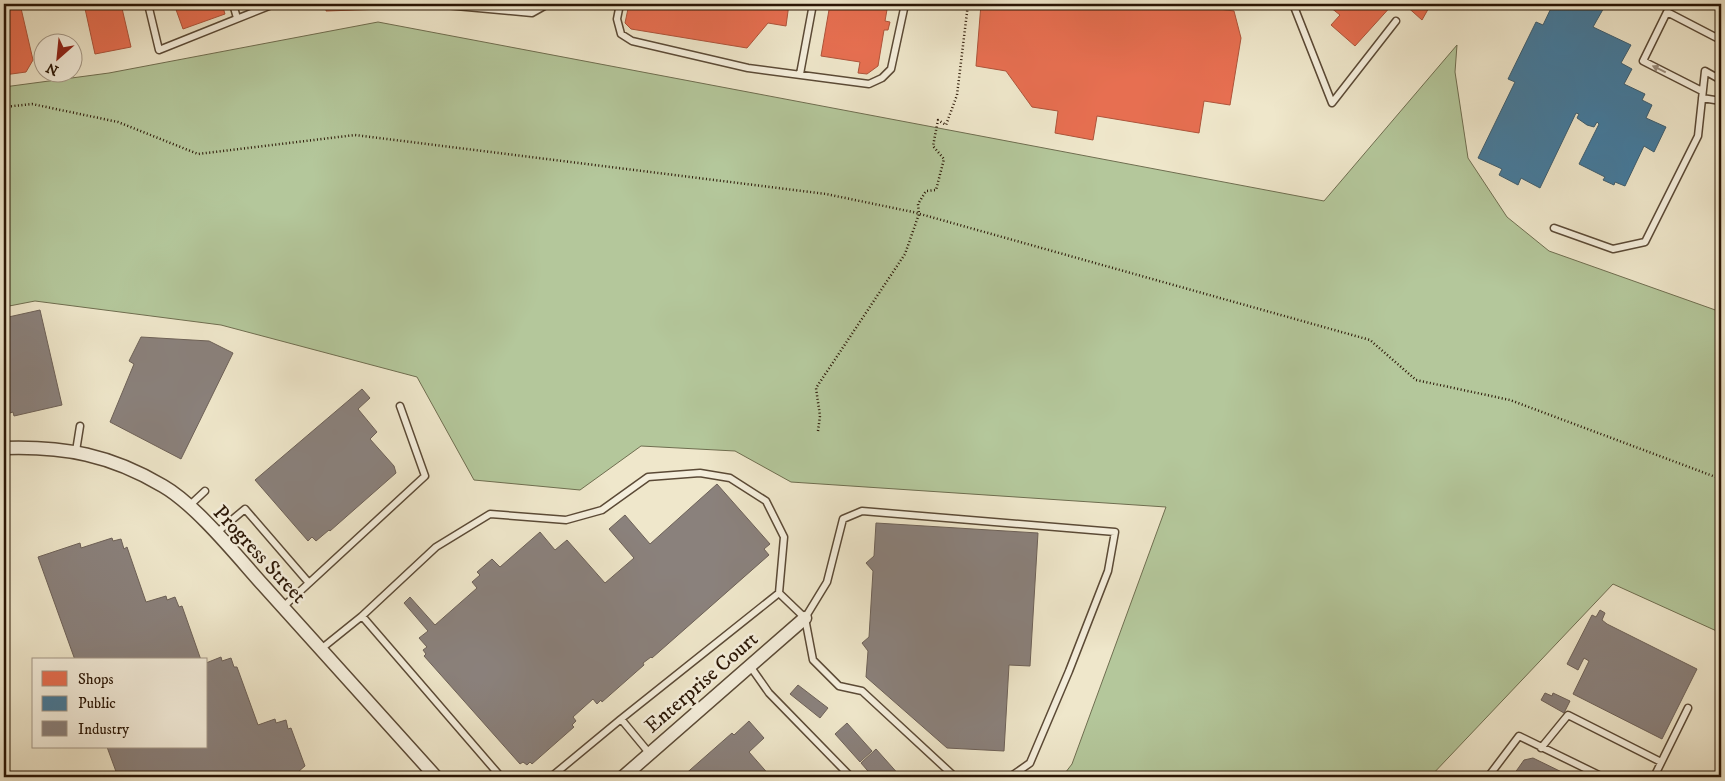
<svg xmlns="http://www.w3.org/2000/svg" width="1725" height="781" viewBox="0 0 1725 781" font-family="'IM FELL DW Pica',serif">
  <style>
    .green { fill: #b4c79b; stroke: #6f6e50 }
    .shops { fill: #e76f51; stroke: #ae543a }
    .public { fill: #457b9d; stroke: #3d5d6f }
    .industry { fill: #8a817c; stroke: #6d6158 }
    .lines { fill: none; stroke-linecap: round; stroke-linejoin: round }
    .lane-casing { stroke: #5b4a36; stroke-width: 9 }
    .street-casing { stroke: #5b4a36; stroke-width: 15 }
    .path { stroke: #2a1605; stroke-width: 2.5; stroke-dasharray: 1 2.5; stroke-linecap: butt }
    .lane { stroke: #f5efdd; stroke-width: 6 }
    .street { stroke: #f5efdd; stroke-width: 12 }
    .oneway { fill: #9a8d7c }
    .labels { text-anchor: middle; stroke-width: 5; stroke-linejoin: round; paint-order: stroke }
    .street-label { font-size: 21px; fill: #2a1605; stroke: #f5efdd }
  </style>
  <rect width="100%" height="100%" fill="#efe7cb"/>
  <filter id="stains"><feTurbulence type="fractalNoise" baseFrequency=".004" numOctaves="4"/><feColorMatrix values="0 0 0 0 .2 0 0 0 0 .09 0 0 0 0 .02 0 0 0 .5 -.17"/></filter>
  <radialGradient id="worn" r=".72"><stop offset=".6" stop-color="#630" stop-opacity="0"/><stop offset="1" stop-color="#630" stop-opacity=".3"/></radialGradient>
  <path class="green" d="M378,22L1324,201L1457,45L1455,72L1468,158L1507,217L1549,251L1721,312V633L1613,584L1430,777H1062L1072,764L1166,507L791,482L735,451L641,446L580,490L474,480L417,377L221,325L35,301L4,307V87L109,73Z"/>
  <path class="shops" d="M4,4H20L33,60L26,72L4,75Z
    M84,4H121L131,47L95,54Z
    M174,4H222L225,14L183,29Z
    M326,4H386L385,9L326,11Z
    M510,4H538L537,6Z
    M629,4H789L786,26L768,23L747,48L631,29L625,23Z
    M830,4H888L885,21L890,22L888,30H884L878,66L867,74L858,73L860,62L821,56Z
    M981,4H1181L1234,11L1241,38L1230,105L1204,101L1199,133L1097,116L1093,140L1055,133L1058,111L1032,107L1006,71L976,66Z
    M1331,4H1393L1355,46L1331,25L1340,15L1330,7Z
    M1404,4H1431L1422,20Z
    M1721,246V261L1716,258Z"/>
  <path class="public" d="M1553,4H1606L1593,27L1631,45L1621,63L1632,69L1624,84L1645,94L1642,100L1652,105L1646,118L1666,127L1654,152L1644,146L1625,186L1615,182L1614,185L1603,180L1605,177L1579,164L1599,124L1597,122L1594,127L1587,125L1577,118L1579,114L1576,113L1540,188L1521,178L1518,185L1499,175L1502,169L1478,158L1515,82L1508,79L1536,22L1543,25Z"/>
  <path class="industry" d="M40,310L62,405L14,416L13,412L4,415V318Z
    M141,337L209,341L233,353L181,459L110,422L134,364L129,361Z
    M362,389L370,398L358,409L377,432L370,439L394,466L396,473L330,531L329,530L316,541L312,537L308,541L255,480Z
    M717,484L770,544L764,549L769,555L652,658L651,657L643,663L644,665L602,702L601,700L597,704L593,699L573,717L576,721L572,725L574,727L532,764L530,762L527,765L523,762L520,764L424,656L426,654L423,650L427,647L419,638L428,631L404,603L410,597L435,625L477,588L472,582L480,575L477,572L492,559L500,567L540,532L555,550L567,540L605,583L634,558L609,529L625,515L650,544Z
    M876,523L1038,533L1030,666L1009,665L1004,751L947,748L866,677L868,651L862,643L869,637L873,571L866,563L874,556Z
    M112,538L113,541L121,539L124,549L127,547L146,602L166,596L167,600L175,597L179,607L182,606L201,660H75L38,557L80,543L81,548Z
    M1600,610L1605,613L1602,620L1607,624L1697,669L1662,739L1573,694L1589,661L1584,658L1578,670L1567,664L1592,615L1596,617Z
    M221,657L222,661L231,658L234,667H237L258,725L275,719L276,723L286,720L288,729L291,728L305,766L292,777H118L107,747H206V663Z
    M798,685L828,708L820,718L790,694Z
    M1545,693L1552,696L1553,693L1570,701L1564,713L1541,700Z
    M749,721L764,738L749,752L771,777H682L732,733L734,735Z
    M847,723L872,751L860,762L835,734Z
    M876,749L901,777H873L861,763Z
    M1533,758L1572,777H1512L1524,760Z"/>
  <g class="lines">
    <g class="lane-casing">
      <path id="lane" d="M148,4L159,50L274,4
        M233,4L237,18
        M434,4L532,13L548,4
        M620,4L617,19L621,34L632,41L748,68L869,84L882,78L891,69L905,4
        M1293,4L1332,103L1396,21
        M800,74L813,4
        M1702,91L1643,61L1667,12L1719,39
        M1702,98L1721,101
        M1554,228L1613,249L1645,242L1698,136L1705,71L1721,80
        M76,451L80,426
        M189,506L205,491
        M215,534L245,509L309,583
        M283,607L425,476L400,406
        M805,618L827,582L843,519L862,511L1115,532L1108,571L1069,671L1030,763L1010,777
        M321,649L362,616
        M750,666L769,693L851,777
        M621,719L779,593
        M1541,748L1568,715L1661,762
        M501,777L362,616L436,547L490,514L566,520L602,510L648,477L700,473L730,478L766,501L784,537L779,593L805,618L813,660L839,686L862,691L955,777
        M551,777L621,719L650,754
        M1488,777L1519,736L1603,777
        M1654,777L1688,708
        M1719,777L1721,772"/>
    </g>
    <g class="street-casing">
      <path id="street" d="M4,448C64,446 111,455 163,486C196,505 237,556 263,585C321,649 378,713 436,777
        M623,777L805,618"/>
    </g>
    <path class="path" d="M4,107L32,104L118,122L198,154L355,135L826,194L913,212L1370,340L1416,380L1510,400L1721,479
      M818,431L820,416L816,388L905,254L919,214L918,204L926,191L936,190L944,159L933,146L938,120L946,125L957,95L968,4"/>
    <use href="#lane" class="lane"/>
    <use href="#street" class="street"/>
  </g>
  <defs><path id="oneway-solid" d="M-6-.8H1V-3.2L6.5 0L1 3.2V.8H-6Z" transform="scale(1.25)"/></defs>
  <use class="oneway" href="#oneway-solid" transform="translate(1659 69) rotate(-154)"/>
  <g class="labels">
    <g class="street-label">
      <text transform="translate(260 554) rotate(47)" y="7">Progress Street</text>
      <text transform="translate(701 682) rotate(-41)" y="7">Enterprise Court</text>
    </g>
  </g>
  <rect width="1725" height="781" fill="none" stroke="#efe7cb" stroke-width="20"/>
  <rect x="5" y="5" width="1715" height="771" fill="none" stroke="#2a1605" stroke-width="2.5"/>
  <rect x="10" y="10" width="1705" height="761" fill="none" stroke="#2a1605"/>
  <rect x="32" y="658" width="175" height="90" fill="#f5efdd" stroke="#a49887"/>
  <rect x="42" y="671" width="25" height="15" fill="#e76f51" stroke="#a49887"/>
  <text x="78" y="684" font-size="15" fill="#2a1605">Shops</text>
  <rect x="42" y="696" width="25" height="15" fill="#457b9d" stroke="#a49887"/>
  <text x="78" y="708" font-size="15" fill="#2a1605">Public</text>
  <rect x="42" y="721" width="25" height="15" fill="#8a817c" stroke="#a49887"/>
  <text x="78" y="734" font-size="15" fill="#2a1605">Industry</text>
  <g transform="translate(58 58) rotate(207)"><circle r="24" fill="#f5efdd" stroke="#a49887"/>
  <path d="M0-4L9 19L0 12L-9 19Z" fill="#8f2418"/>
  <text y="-8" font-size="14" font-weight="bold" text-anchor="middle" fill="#2a1605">N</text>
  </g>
  <rect width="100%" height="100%" filter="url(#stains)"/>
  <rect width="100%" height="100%" fill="url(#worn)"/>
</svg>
